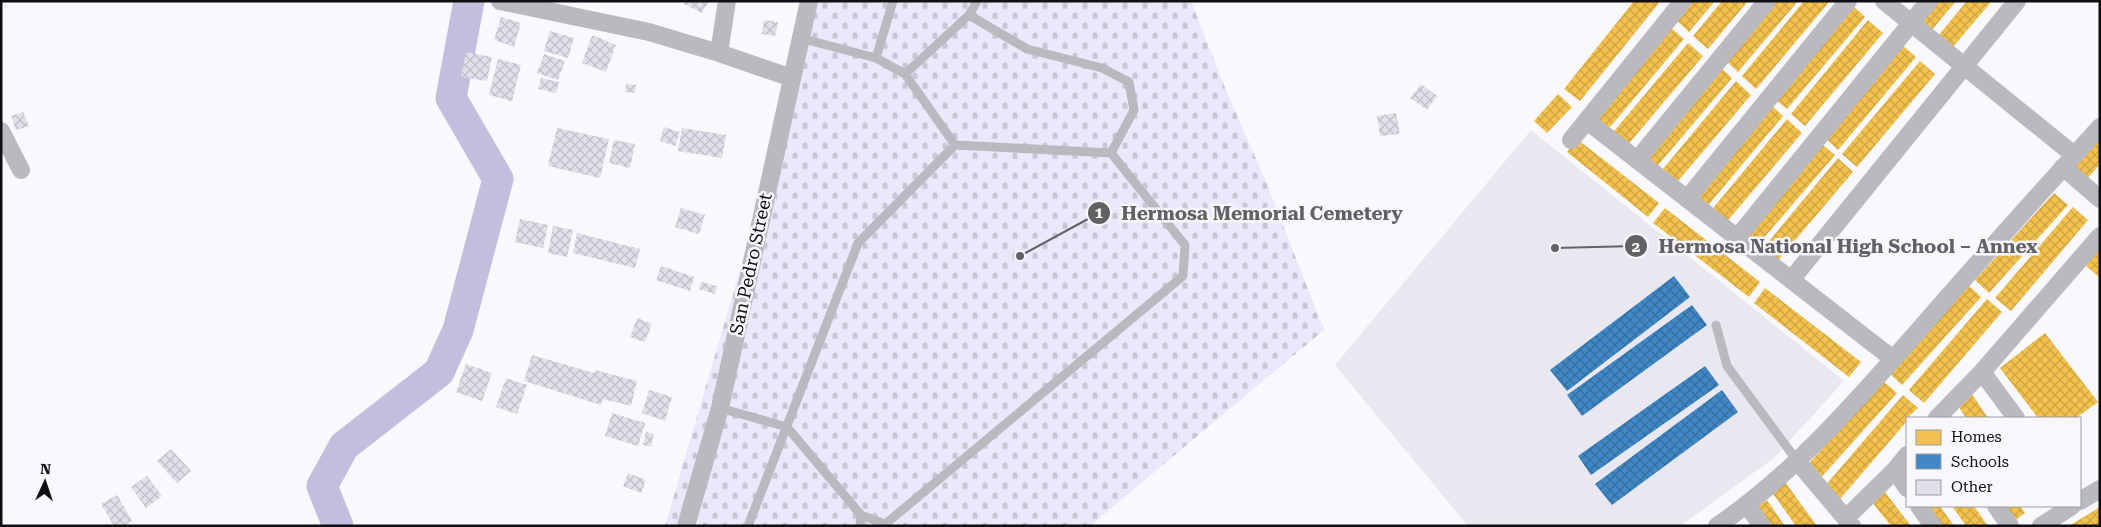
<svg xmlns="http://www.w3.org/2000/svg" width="2101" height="527" viewBox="0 0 2101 527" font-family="'Roboto Serif',serif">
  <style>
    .built { fill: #e9e8f1 }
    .cemetery { fill: url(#cemetery-stones) }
    .homes { fill: url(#homes-cross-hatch) }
    .schools { fill: url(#schools-cross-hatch) }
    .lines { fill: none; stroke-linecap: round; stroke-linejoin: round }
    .river { stroke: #c4bede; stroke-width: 31 }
    .building { fill: url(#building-cross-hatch) }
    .service { stroke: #bbb9c0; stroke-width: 9 }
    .minor { stroke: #bbb9c0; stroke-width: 18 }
    .labels { text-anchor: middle; stroke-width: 5; stroke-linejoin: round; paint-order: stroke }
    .street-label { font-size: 18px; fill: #101012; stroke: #f8f7fd }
    .leader { fill: none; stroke: #626164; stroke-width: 2 }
    .callout-dot { fill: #626164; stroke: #f8f7fd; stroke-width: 2 }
    .mark-label { font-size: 15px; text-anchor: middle; font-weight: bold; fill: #fff }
    .callout-label { font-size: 19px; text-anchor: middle; font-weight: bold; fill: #626164; stroke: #f8f7fd; stroke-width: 5; stroke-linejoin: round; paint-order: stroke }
  </style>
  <defs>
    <pattern id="cemetery-stones" width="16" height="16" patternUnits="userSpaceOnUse" patternTransform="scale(1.25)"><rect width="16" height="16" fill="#ebe8fb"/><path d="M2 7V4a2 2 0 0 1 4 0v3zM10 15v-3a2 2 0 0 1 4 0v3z" fill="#c8c6d6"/></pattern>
    <pattern id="homes-cross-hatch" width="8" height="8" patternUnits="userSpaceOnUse" patternTransform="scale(1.25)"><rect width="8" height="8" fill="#f2c14e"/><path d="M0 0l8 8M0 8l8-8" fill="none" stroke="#cea543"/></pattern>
    <pattern id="schools-cross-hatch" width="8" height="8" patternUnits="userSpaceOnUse" patternTransform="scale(1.25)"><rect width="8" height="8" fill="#3f88c5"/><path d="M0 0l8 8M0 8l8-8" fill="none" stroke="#336e9f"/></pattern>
    <pattern id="building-cross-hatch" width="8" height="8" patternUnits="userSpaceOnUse" patternTransform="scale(1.25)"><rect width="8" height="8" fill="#e1dfea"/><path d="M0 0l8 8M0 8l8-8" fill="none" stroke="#c0bec8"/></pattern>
  </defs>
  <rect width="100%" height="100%" fill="#f9f8fc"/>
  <path class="built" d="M1531,130L1844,381L1774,458L1680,526H1468L1335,365Z"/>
  <path class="cemetery" d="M814,1H1191L1223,83L1266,182L1324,330L1090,526H665L791,96Z"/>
  <path class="homes" d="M1634,1H1656L1659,3L1580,101L1564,89Z
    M1690,1H1715L1689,32L1675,19Z
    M1722,1H1748L1708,49L1693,36Z
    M1772,1H1798L1738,72L1724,59Z
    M1804,1H1830L1756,89L1742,76Z
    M1930,1H1956L1931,31L1916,18Z
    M1967,1H1992L1952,48L1938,36Z
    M1850,3L1865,17L1787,109L1772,97Z
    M1868,20L1883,33L1805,126L1791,114Z
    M1669,26L1684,39L1606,132L1592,119Z
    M1688,43L1703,56L1625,148L1610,136Z
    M1901,44L1916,57L1838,150L1824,137Z
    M1920,61L1935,74L1857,167L1842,154Z
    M1717,64L1732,78L1654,170L1640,158Z
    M1736,81L1751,95L1673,187L1658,175Z
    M1558,94L1572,107L1547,133L1534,121Z
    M1768,102L1783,116L1705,209L1691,196Z
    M1787,119L1802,133L1724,225L1709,213Z
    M2100,135V164L2087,179L2073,166Z
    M1577,139L1659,203L1648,217L1567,152Z
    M1819,142L1835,155L1756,247L1742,235Z
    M1838,158L1853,172L1775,264L1760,252Z
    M2054,193L2068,205L1989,293L1975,280Z
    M2073,207L2088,220L2011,311L1995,298Z
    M1665,208L1760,282L1749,297L1653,223Z
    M2100,245V278L2083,263Z
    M1967,284L1981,297L1902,385L1888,372Z
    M1765,288L1861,362L1849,377L1754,303Z
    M1987,299L2002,312L1924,403L1909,390Z
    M2045,333L2098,402L2076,418H2038L2000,368Z
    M1883,381L1897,393L1818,481L1804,469Z
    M1972,394L1988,418H1966L1957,404Z
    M1903,395L1918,408L1907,418V421L1840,499L1825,486Z
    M1785,482L1817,526H1796L1771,491Z
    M1881,487L1911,526H1891L1868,497Z
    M1767,500L1785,526H1764L1753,510Z
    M1921,506H1940L1954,526H1935Z
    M1952,506H1974L1988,526H1966Z
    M1997,506H2020L2025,513L2010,524Z
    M2100,507V526H2069Z"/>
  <path class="schools" d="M1674,276L1690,297L1567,391L1550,370Z
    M1692,305L1707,325L1582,416L1567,395Z
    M1705,366L1719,385L1591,475L1578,456Z
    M1722,390L1738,412L1612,505L1595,484Z"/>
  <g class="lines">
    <path class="river" d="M338,526L322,486L344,446L439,372L458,330L498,179L451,98L469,1"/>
  </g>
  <path class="building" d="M685,1H709L702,13L684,4Z
    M501,17L521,23L514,47L494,40Z
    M764,20L778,22L775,36L762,34Z
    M550,31L574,38L568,58L544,51Z
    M592,35L616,45L606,72L582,63Z
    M466,52L492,57L487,81L461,77Z
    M544,54L565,61L558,80L537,73Z
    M498,59L521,65L512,101L489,95Z
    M541,78L559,82L556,93L538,89Z
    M626,84L636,85L635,93L625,92Z
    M1421,84L1437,96L1427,110L1410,98Z
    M23,112L29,126L16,130L11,116Z
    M1396,113L1400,134L1380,136L1377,116Z
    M664,127L680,132L675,146L660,141Z
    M557,128L609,139L600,178L548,166Z
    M682,128L726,135L722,158L678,151Z
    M614,140L635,144L630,168L609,163Z
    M681,208L705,215L699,234L675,227Z
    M520,219L548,225L543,248L515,242Z
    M553,226L573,230L567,257L548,253Z
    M577,233L640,249L635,268L573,253Z
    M661,266L694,277L690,291L656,280Z
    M701,282L717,286L715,294L699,289Z
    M637,318L652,324L645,342L630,337Z
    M532,355L594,373L595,370L637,381L631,406L603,399L601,405L524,381Z
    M466,364L492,373L482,401L456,392Z
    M506,378L527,385L517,414L496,407Z
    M649,390L672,397L665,421L642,413Z
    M612,413L645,423L638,446L605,436Z
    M646,432L654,434L651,447L643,445Z
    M171,449L191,471L177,483L157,461Z
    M628,473L646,480L641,493L623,486Z
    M147,476L162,496L146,508L131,487Z
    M117,495L132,521L123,526H114L101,504Z"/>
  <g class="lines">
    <path class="service" d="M969,15L1027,49L1102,68L1129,82L1134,110L1111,153
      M800,38L876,58L893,1
      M876,58L905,74L955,145L1111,153L1185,245L1183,276L883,526
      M905,74L969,15L977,1
      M1716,325L1727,366L1798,462
      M720,408L787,427L861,515L860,526
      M861,515L885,524
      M748,526L858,243L955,145"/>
    <path class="minor" d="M500,1L649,32L719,53L792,78
      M1884,1L2074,155
      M719,53L727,1
      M1587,121L1893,359
      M1,131L21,170
      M1571,140L1683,1
      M1638,159L1767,1
      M2063,167L2100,199
      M1687,199L1848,1
      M1737,238L1929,1
      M1791,280L2017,1
      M1982,372L2016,418
      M1937,418L1982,372L2100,236
      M1798,462L1852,526
      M1895,470L1907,488
      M2080,501L2100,489
      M1747,505L1762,526
      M1919,506L1933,526
      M1996,506L2010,526
      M1846,518L1895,470L1907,455
      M686,526L720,408L809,1
      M1717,526C1795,473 1856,401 1918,331C1978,262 2039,194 2100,127
      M2041,526L2072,506"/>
  </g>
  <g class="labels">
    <g class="street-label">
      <text transform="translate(751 264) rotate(-78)" y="6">San Pedro Street</text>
    </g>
  </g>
  <path class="leader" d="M1020 256L1099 213M1555 248L1636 246"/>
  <g class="callout-dot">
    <circle cx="1020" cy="256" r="5"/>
    <circle cx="1555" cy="248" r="5"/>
    <circle cx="1099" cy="213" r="12"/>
    <circle cx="1636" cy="246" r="12"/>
  </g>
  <g class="mark-label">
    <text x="1099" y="218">1</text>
    <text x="1636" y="252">2</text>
  </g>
  <g class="callout-label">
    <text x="1262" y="220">Hermosa Memorial Cemetery</text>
    <text x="1848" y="253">Hermosa National High School – Annex</text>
  </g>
  <rect width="2101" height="527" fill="none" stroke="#101012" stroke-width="5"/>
  <rect x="1906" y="417" width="175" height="90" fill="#f8f7fd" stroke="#9b9b9f"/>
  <rect x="1916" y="430" width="25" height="15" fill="#f2c14e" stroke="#9b9b9f"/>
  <text x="1951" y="442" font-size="15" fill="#101012">Homes</text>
  <rect x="1916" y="454" width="25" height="15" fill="#3f88c5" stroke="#9b9b9f"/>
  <text x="1951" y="467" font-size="15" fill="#101012">Schools</text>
  <rect x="1916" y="480" width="25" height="15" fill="#e1dfea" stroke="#9b9b9f"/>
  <text x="1951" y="492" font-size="15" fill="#101012">Other</text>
  <g transform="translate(45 482) rotate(3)" stroke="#f8f7fd" stroke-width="4" paint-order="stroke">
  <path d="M0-4L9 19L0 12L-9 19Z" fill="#101012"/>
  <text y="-8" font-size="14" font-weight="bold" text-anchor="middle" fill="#101012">N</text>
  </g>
</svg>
